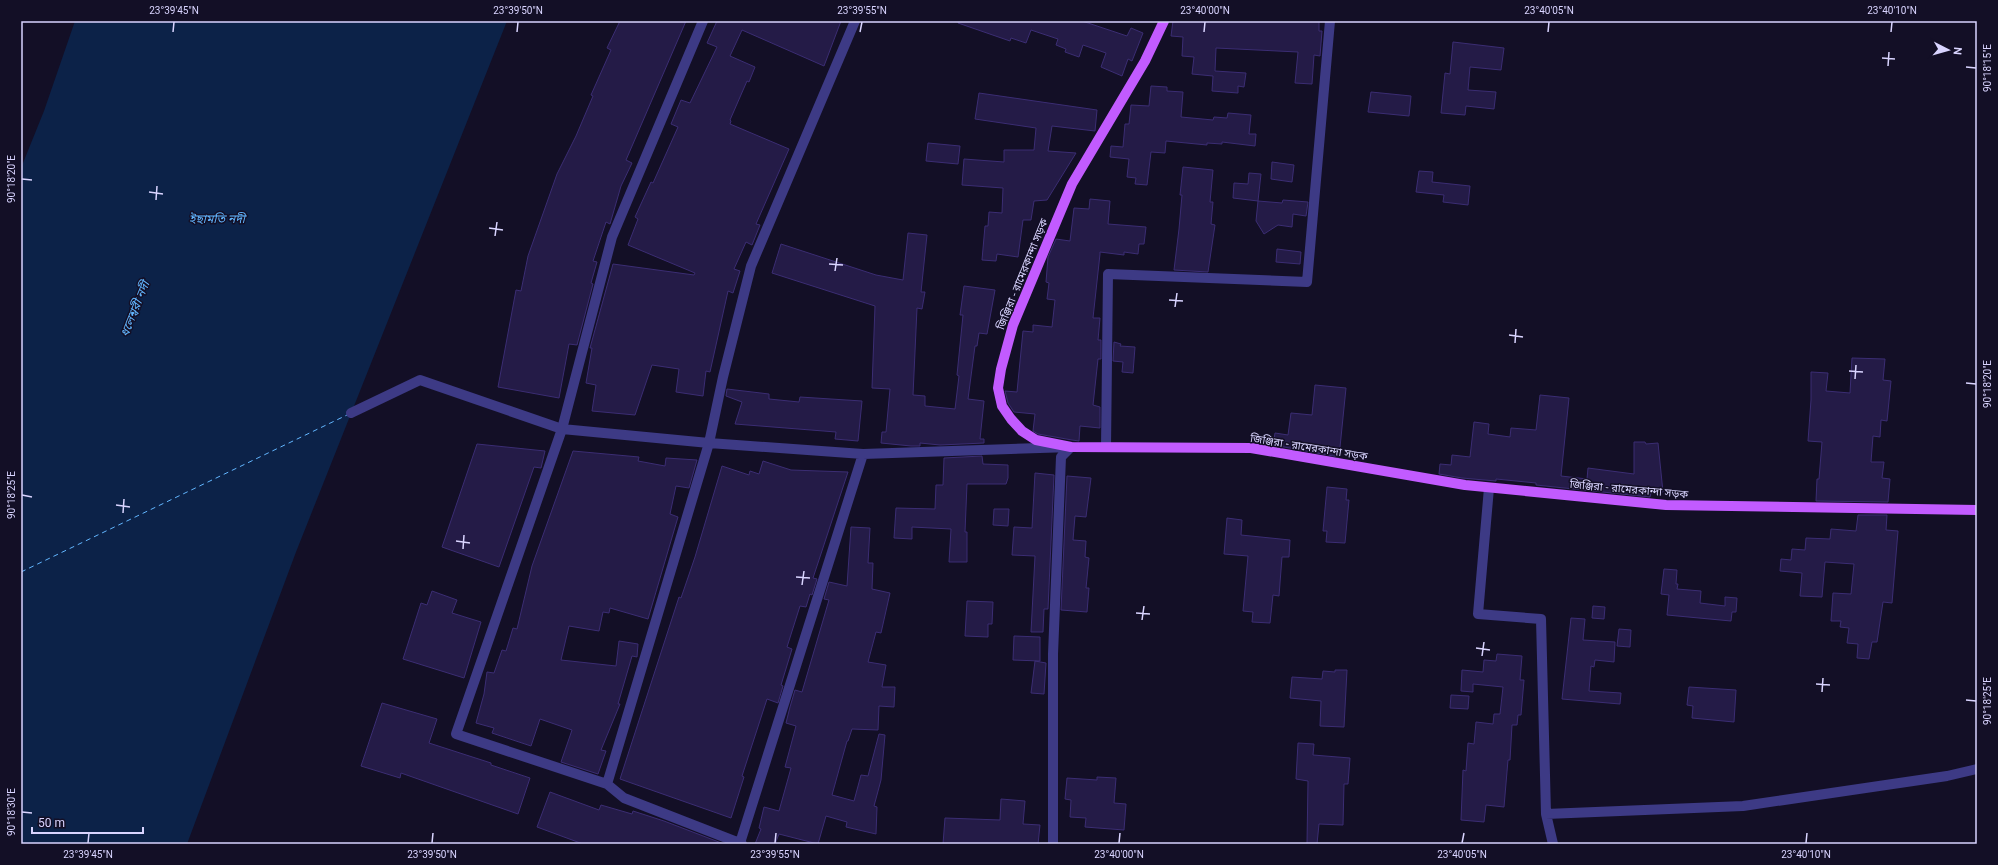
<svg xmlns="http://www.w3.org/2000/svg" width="1998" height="865" viewBox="0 0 1998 865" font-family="Roboto,'Noto Sans Bengali',sans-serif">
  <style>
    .water { fill: #0c2248 }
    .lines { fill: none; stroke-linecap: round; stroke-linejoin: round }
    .ferry { stroke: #62b6ff; stroke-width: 1; stroke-dasharray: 5 4; stroke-linecap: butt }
    .building { fill: #241b47; stroke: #3b2d73 }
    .minor { stroke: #3d3a85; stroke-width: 10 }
    .primary { stroke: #c25bff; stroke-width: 10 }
    .ticks { fill: none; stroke: #d9d4ff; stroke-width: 1.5 }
    .labels { text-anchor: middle; stroke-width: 3; stroke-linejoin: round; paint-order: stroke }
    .street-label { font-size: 11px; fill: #d9d4ff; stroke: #130f26 }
    .water-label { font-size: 12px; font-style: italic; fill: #62b6ff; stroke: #130f26 }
    .neatline { fill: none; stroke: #d9d4ff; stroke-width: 1.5 }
    .ticks-label { font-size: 10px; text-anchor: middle; fill: #d9d4ff }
  </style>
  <rect width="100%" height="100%" fill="#130f26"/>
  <path class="water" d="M75,21H507L296,552L187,844H21V168L44,111Z"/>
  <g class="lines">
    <path class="ferry" d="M21,572L347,415"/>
  </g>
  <path class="building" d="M620,21H686L626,160L632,163L621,186L610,224L606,222L593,261L597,262L591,283L593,284L577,345L569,344L559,398L498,387L516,290L521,291L528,256L557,174L576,136L593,96L591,95L611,50L607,48Z
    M717,21H841L824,66L742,30L730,56L755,67L749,82L747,81L730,120L731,121L730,124L789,149L756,224L760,225L752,245L746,242L734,269L740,271L733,293L728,291L710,372L706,371L703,396L676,392L679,369L652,365L635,415L592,411L596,385L586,383L592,348H590L613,264L694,275L695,273L628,245L638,219L635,217L651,182L653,183L678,127L671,124L681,100L690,103L717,47L707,43Z
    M959,21H1082L1127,36L1131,28L1143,33L1132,61L1128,59L1122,76L1101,67L1106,53L1083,45L1079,57L1065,52L1066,49L1056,45L1058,39L1031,30L1026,43L1011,38L1010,41L958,23Z
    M1173,21H1319V31H1322L1320,56L1314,55L1312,84L1295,83L1298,52L1216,48L1215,71L1246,73L1244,87L1238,86V93L1212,91L1213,76L1192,74L1194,57L1182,56L1183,37L1171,36Z
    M1453,42L1504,48L1501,70L1470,67L1468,90L1496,92L1494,109L1466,106L1465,115L1441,113L1445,73L1450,74Z
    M1151,86L1167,87V91L1183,92L1181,117L1213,120L1214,117L1227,118L1228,113L1251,115L1249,134H1256L1255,146L1222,142V144L1207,143V145L1166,141L1165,153L1151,152L1147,185L1135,184L1136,178L1127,177L1129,159L1110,157L1111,146L1123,147L1125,124H1129L1131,105L1149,106Z
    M1371,92L1411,96L1409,116L1368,112Z
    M979,93L1097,110L1095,131L1052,126L1048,151L1076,153L1047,200L1034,201L1031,220H1023L1018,257L997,254L996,261L982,260L985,226H988L989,212L1002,213L1003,188L962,185L964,159L1004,162V150H1034L1036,128L975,119Z
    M928,143L960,146L958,164L926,161Z
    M1272,162L1294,165L1292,182L1271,179Z
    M1183,167L1213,170L1210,202H1213L1211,224L1215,225L1208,272L1174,270L1179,229L1182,195H1180Z
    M1419,171L1433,172L1432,182L1470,186L1468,205L1443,202L1444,195L1416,192Z
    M1249,173L1261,174L1258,201L1233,198L1234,183L1248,184Z
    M1090,199L1110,201L1108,224L1146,227L1144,244H1139L1138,254L1124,252V255L1100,252V254L1093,318H1100L1098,340H1101V359H1098L1093,405L1100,407V428L1080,426L1079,441L1072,440L1038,434L1033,431L1035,414L1014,412L1008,403L1005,391L1017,392L1023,331L1033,332V325L1052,327L1055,300L1047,299L1049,283L1046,282L1048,257L1056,239L1070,241L1074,208L1089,209Z
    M1283,200L1308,202L1306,216L1293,214L1292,227L1278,225L1264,234L1256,221L1258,201L1282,203Z
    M908,233L927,235L921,292H925L922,309L917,308L913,395L925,396V406L955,409L959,376L957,375L963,315H960L964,286L995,290L987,334L979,333L977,346H975L968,399L984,401L980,439H984V443L940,445L920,443V446H911L881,443L882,432H886L890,389L872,388L875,306L772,273L781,244L876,275L903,280Z
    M1277,249L1301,252L1300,264L1276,262Z
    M1114,342L1121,344L1120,346L1135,347L1133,373L1122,372L1123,362L1113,361Z
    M1852,358L1885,359L1883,380L1891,381L1887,421L1881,420L1880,437L1873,436L1871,462H1884L1882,478L1890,479L1888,502L1816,501L1817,479H1819L1822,442L1808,441L1811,400V372L1828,373L1826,391L1850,393Z
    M1315,385L1346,388L1339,457L1273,445L1275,433L1288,435L1291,413L1312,415Z
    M727,389L769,394V399L799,402L800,397L862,401L858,441L835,439L836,432L735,424L742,402L726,396Z
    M1540,395L1569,398L1561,476L1587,479L1588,468L1634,474V442H1645L1646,444L1658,443L1663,492L1651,493L1650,497L1536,485V483L1496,479V481L1462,478L1439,474L1440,464L1451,465L1452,455L1470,457L1474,422L1489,424L1488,434L1510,437L1511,428L1536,430Z
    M477,444L545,451L541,468L534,467L499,567L442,547Z
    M573,451L639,457L638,461L665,466L666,458L697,460L689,488L676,486L670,514L678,517L648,619L610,608L609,613L603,612L599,631L569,626L561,660L616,666L619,641L638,644L637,657L632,656L618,704H620L601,750L606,751L598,774L561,762L572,730L540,719L531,746L492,733L494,728L476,723L484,694L487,672L494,673L502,650L506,651L513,628L517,629L532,566Z
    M982,456L983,464L1008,465V478L1006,484H967L965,532H967V562H949L951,529L912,527V539L894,538L896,508L935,509L936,485H943L944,458Z
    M763,461L791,470L848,472L813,578L817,579L812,595L810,594L806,607L800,606L787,647L792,649L781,685L783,686L778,703L767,699L742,776L744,777L731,818L620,779L679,597L681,598L695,557L722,466L749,475L750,471L759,474Z
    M1035,473L1054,475L1048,609H1044L1043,632H1031L1035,556L1012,555L1014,527L1032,528Z
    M1067,476L1091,478L1086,517L1075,516L1073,540L1086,541L1085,557L1089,558L1086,588H1089L1087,612L1061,610Z
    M1327,487L1347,489L1346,500H1349L1345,543L1326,542L1327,531H1323Z
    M994,509H1009L1008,526L993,525Z
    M1858,515H1887L1886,530L1898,531L1892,603L1883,602L1877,642H1872L1869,659L1857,658L1858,644L1847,643L1849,628L1840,627L1841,621H1831L1833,593L1851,594L1854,564L1825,562L1822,597L1800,596L1802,573L1780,571L1781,559L1791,560L1792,549L1805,550L1806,538L1830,539L1831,529L1856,531Z
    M1227,518L1242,520L1241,535L1290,540L1289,557H1282L1279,596L1273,595L1270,623L1252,622L1253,612L1243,611L1248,556L1224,554Z
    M851,527L870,528L868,563H873L872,589L890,593L881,633L876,632L868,662L886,665L882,687H895L894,707L879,706L878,730L852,729L848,741H847L832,795L854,801L861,775L868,776L879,734L885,735L881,780L874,806L877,807L876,834L846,827L847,822L826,816L818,844L779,834L775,844H755L761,829L759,828L764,807L779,811L791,768L785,767L796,726L786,723L790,707L795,690L802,692L829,600L824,599L829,582L847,586Z
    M1664,569L1677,570L1676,584H1678L1677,589L1701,591L1700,603L1725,606V597L1737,598L1736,612H1732L1731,621L1667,615L1669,595L1661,594Z
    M432,591L457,600L452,613L481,622L464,678L403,659L421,603L427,605Z
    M967,601L993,602L992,624H988V637L965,636Z
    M1593,606L1605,607L1604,619L1592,618Z
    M1571,618L1585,619L1583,640L1615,642L1614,662L1595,660L1594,667L1591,666L1589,691L1621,693L1620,704L1562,699Z
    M1619,629L1631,630L1630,647L1617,646Z
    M1014,636L1040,637V661L1013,660Z
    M1497,654L1522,656L1520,680H1524L1521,715H1518L1517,725H1512L1510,760H1508L1504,807L1486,805L1484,822L1461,820L1463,770L1466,771L1468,743L1474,744L1476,722L1493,724L1494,714H1500L1503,687L1473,684V692L1461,691L1462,670L1483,672L1484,660L1496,661Z
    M1035,661L1046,663L1044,694L1031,693Z
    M1335,670H1347L1344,727L1320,726L1321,701L1290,698L1292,677L1322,679L1323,671L1335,672Z
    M1689,687L1736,690L1734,722L1692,718L1693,706L1687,705Z
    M1451,695L1469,696L1468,709L1450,708Z
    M382,703L437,719L429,743L491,763V765L530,778L518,814L401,773L400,778L361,766Z
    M1298,743L1314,744L1313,755L1350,758L1348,784H1344L1343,825L1319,824L1317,844H1307L1308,781L1296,779Z
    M1097,777L1116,778L1114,803L1126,804L1124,830L1085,827L1086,818L1070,817L1071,800L1065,799L1067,778L1097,780Z
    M550,792L599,810L601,805L632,814L633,811L664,821L724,844H583L537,827Z
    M1001,799L1025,801L1023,824L1040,825L1038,844H943L945,818L1000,820Z"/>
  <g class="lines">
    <path class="minor" d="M351,413L420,380L562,429L612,237L703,21
      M1106,447L1108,274L1307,282L1330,21
      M1489,488L1478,614L1541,619L1546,814
      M607,784L709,443L723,377L751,266L855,21
      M740,843L863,454
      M742,844L624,798L607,784L456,734L562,429L709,443L863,454L1071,447L1061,457L1053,654V844
      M1553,844L1546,814L1743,806L1947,776L1977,769"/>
    <path class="primary" d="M1164,21L1145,61L1072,184L1013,325L1001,369L998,388L1002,406L1011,419L1022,431L1036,440L1071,447L1251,448L1465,485L1666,505L1977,510"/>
  </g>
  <path class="ticks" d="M173,32L174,22M517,32L518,22M860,32L862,22M1204,32L1205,22M1548,32L1549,22M1891,32L1892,22M1882,58L1895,59M1888,66L1889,52M1966,67L1976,68M22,179L32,180M149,192L163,194M156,200L157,186M489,228L503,230M495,236L497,222M829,264L843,265M835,271L837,258M1169,300L1183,301M1175,307L1177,293M1509,335L1523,337M1515,343L1516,329M1849,371L1863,372M1855,379L1856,365M1966,383L1976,384M22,495L32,497M116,505L130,507M123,513L124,499M456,541L470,543M463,549L464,535M796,577L810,578M802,585L804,571M1136,613L1150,614M1142,620L1144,606M1476,648L1490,650M1482,656L1484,642M1816,684L1830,685M1822,692L1823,678M1966,700L1976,701M22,812L32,813M88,843L89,833M432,843L433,833M775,843L776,833M1119,843L1120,833M1462,843L1464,833M1806,843L1807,833"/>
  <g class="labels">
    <g class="street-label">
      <text transform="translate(1022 274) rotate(-68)" y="4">জিঞ্জিরা - রামেরকান্দা সড়ক</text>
      <text transform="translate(1309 447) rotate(9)" y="4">জিঞ্জিরা - রামেরকান্দা সড়ক</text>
      <text transform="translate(1629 489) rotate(5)" y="4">জিঞ্জিরা - রামেরকান্দা সড়ক</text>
    </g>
    <g class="water-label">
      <text x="217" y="223">ইছামতি নদী</text>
      <text transform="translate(135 309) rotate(-68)" y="4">ধলেশ্বরী নদী</text>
    </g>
  </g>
  <rect width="1998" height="865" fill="none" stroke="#130f26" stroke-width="44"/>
  <g transform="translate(1948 50) rotate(96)" stroke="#130f26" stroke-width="3" paint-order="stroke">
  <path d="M0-3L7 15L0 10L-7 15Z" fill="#d9d4ff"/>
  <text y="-6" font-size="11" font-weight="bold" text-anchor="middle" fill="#d9d4ff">N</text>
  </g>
  <path d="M32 827v6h111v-6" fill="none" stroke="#d9d4ff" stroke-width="2"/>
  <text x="38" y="827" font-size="12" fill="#d9d4ff" stroke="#130f26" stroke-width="3" paint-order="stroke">50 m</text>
  <rect x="22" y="22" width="1954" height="821" class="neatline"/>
  <g class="ticks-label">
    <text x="174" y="14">23°39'45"N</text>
    <text x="518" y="14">23°39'50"N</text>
    <text x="862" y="14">23°39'55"N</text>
    <text x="1205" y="14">23°40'00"N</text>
    <text x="1549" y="14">23°40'05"N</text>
    <text x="1892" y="14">23°40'10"N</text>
    <text transform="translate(1987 68) rotate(-90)" y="4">90°18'15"E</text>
    <text transform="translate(11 179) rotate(-90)" y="4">90°18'20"E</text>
    <text transform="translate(1987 384) rotate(-90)" y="4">90°18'20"E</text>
    <text transform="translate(11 495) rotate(-90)" y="4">90°18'25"E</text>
    <text transform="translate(1987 701) rotate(-90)" y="4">90°18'25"E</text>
    <text transform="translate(11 812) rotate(-90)" y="4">90°18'30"E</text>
    <text x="88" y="858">23°39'45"N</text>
    <text x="432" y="858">23°39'50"N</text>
    <text x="775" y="858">23°39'55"N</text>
    <text x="1119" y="858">23°40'00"N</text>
    <text x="1462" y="858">23°40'05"N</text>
    <text x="1806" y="858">23°40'10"N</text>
  </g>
</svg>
